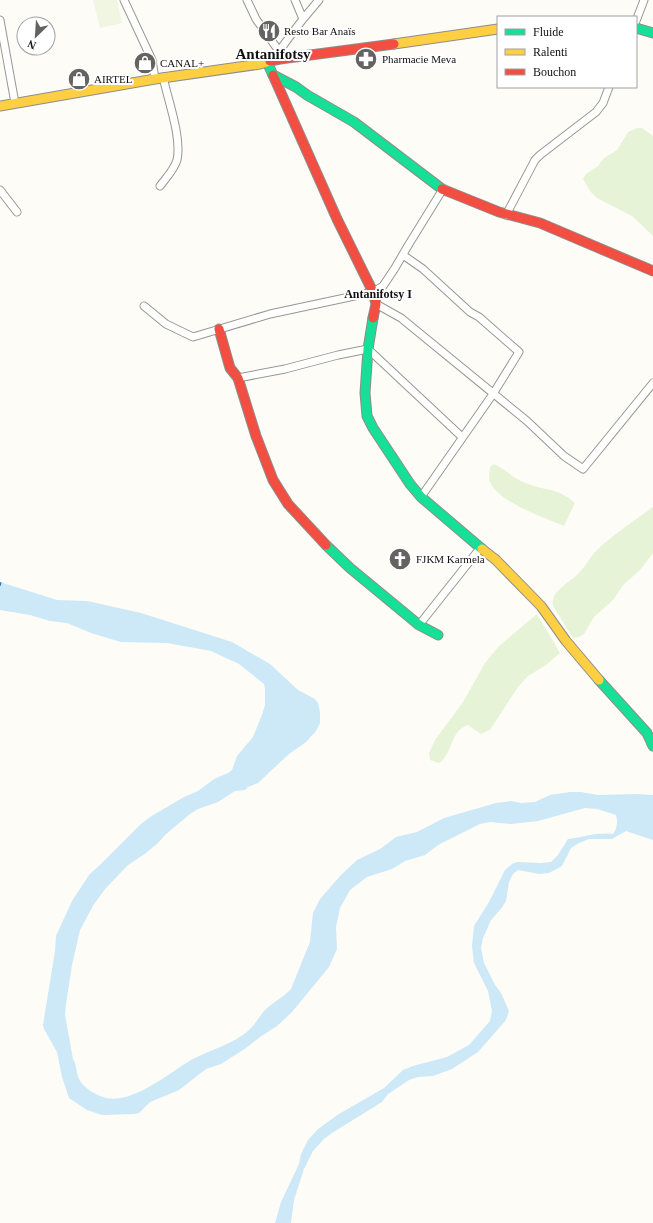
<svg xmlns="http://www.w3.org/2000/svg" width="653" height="1223" viewBox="0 0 653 1223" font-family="'Times New Roman',serif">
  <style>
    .green { fill: #e7f3d7 }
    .pitch { fill: #f0f6e1 }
    .water { fill: #cde8f7 }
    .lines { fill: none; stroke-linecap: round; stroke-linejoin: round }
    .ferry { stroke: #1768a6; stroke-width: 1; stroke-dasharray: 5 4; stroke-linecap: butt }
    .street-casing { stroke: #979795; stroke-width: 9 }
    .fast-casing { stroke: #8e8d8b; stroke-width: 11 }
    .slow-casing { stroke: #8e8d8b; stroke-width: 11 }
    .jam-casing { stroke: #8e8d8b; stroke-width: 11 }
    .street { stroke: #fffffe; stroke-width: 7 }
    .fast { stroke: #16e098; stroke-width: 9 }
    .slow { stroke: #ffcf43; stroke-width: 9 }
    .jam { stroke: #f24e42; stroke-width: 9 }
    .labels { text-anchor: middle; stroke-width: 4; stroke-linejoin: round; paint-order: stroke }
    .poi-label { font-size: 11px; fill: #111; stroke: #fff; text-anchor: start }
    .neighbourhood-label { font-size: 12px; font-weight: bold; fill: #111; stroke: #fff }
    .district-label { font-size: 15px; font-weight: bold; fill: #111; stroke: #fff }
  </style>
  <rect width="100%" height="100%" fill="#fdfcf7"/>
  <path class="green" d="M637,128H642L653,136V236L632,216L597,198L590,191L583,179L586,174L598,166L604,158L617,150L628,132Z
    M494,464C505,469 512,477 523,482C543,491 558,487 575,503L564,526C545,518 498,502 490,482C488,478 490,471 490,467Z
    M653,507V553L640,570L624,584L613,600L594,617L584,634L579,637L573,638L553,606C550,591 569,583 578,574C585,567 590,557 597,550C614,534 634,521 653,507Z
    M537,614L560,653L546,665L528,676L518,687L490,730L481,734L468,725C450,730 453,754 439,763L430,760L429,753L435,740L463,702L485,663L499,646Z"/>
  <path class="pitch" d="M93,0H117L122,23L100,28Z"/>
  <path class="water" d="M0,582L57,600L87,601L141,613L232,642L270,664L298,690L315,699L318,703L320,712V723L316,731L306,742L289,754L258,783L248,787L245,790L235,791L218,802L198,809L190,814L165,835L158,843L146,853L128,865L106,888L94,904L80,930L72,965L66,1004L65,1015L73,1059C77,1065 76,1073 79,1079C84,1089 96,1095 106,1098C133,1104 169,1073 191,1060C209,1050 235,1044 250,1029C256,1024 259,1016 265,1010C273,1002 284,997 291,989L310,942L313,913L320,899L341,875L357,860L380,849L396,837L417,832L444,818L496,803L511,801L521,803L535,802L550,795L570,792H581L598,795L637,794L653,795V840L626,831L612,839H589L579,843L571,848L562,866L549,873L539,874L518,870L513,874L509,882L506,901L501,909L491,920L483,938L481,948L484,963L495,985L501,993L509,1011L506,1020L478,1052L452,1069L433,1076L418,1077L409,1080L388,1094L382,1102L332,1133L324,1139L313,1151L304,1169L294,1200L291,1223H275L281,1202L299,1164L301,1154L308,1140L318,1129L339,1114L384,1088L403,1070L413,1066L447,1057L469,1045L490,1021L492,1011L488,991L474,963L472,946L474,926L489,902L505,870L512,864L517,862L541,863L551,862L558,855L568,839C585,837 597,832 613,834C617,829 618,822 616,815L597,809L585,808L538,821L511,824L490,822L480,824L438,845L425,855L405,861L392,869L367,877L350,890L340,908L336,927L337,949L329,967L292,1012L277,1026L260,1037L246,1048L221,1064L206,1069L179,1090L150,1102L139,1113L134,1114L102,1115L87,1110L69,1098L62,1077L57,1052L44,1029L43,1025L55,951L56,936L72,901L89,875L104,861L141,824L150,817L184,797L198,791L214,779L228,773L232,770L237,756L253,737L262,715L265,705V689L264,684L239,664L211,651L167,643L121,642L91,633L67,623L50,621L30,615L0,610Z"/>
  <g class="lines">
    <path class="ferry" d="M0,586L1,582"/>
    <g class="street-casing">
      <path id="street" d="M124,0L152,60L155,79
        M247,0L256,19L279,51
        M295,0L303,19
        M0,20L15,103
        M636,21L644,0
        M280,59L279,51L303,19L319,0
        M160,186C166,178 174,170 177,160C182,138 168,100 163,77
        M0,190L17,212
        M506,215L535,160L540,155L596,112L603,103L609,87
        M403,255L423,269L470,312L479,317L519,352L493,394L421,497
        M376,304L401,318L527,421L564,456L583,469L653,383
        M144,306L166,324L193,337L270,314L373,292L383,286L395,268L409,244L443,189
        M238,378L285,369L338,355L368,349L462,437
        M419,625L481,547"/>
    </g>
    <g class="fast-casing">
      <path id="fast" d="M636,28L653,33
        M267,62L273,75L296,87L307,95L354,122L442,189
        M373,318L368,349L365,393L367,416L373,428L410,484L421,497L482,549
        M326,545L350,568L419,625L438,635
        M599,680L647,733L653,746"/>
    </g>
    <g class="slow-casing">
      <path id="slow" d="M394,44L498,29
        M0,106L155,79L260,64L270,61
        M482,549L496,560L541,606L566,641L599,680"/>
    </g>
    <g class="jam-casing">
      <path id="jam" d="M270,61L280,59L394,44
        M273,75L337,219L373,292L376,304L373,318
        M442,189L499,212L540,223L653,271
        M219,329L230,368L238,378L256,436L273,480L288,504L326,545"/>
    </g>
    <use href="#street" class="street"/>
    <use href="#fast" class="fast"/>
    <use href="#slow" class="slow"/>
    <use href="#jam" class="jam"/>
  </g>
  <defs>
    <g id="restaurant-disc" transform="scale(1.15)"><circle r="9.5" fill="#646362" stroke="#fff"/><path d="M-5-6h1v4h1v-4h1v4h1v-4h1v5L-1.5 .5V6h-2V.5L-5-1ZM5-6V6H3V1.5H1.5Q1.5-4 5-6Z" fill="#fff"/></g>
    <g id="pharmacy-disc" transform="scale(1.15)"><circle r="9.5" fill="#646362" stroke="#fff"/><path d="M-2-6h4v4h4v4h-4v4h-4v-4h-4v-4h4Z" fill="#fff"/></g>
    <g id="shop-disc" transform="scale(1.15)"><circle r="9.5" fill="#646362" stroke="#fff"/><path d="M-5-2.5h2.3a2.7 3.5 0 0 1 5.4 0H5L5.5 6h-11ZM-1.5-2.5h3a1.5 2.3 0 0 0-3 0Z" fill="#fff"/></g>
    <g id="church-disc" transform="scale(1.15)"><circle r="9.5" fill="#646362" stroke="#fff"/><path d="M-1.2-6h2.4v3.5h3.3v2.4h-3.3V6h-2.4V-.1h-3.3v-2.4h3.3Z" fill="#fff"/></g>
  </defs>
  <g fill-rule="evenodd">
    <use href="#restaurant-disc" x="269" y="31"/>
    <use href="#pharmacy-disc" x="366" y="59"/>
    <use href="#shop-disc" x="145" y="63"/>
    <use href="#shop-disc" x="79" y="79"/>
    <use href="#church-disc" x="400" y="559"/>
  </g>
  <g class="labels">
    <g class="poi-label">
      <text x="284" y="35">Resto Bar Anaïs</text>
      <text x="382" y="63">Pharmacie Meva</text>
      <text x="160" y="67">CANAL+</text>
      <text x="94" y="83">AIRTEL</text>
      <text x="416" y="563">FJKM Karmela</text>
    </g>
    <g class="neighbourhood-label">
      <text x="378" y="298">Antanifotsy I</text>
    </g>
    <g class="district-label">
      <text x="273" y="59">Antanifotsy</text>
    </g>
  </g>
  <rect x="497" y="16" width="140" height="72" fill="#ffffff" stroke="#a0a0a0"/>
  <rect x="505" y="29" width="20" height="6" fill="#16e098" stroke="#a0a0a0"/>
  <text x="533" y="36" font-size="12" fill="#111111">Fluide</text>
  <rect x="505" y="49" width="20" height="6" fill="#ffcf43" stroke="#a0a0a0"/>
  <text x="533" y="56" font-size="12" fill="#111111">Ralenti</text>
  <rect x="505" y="69" width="20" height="6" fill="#f24e42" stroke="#a0a0a0"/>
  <text x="533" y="76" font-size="12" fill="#111111">Bouchon</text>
  <g transform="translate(36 36) rotate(205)"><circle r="19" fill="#ffffff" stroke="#a0a0a0"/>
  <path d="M0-3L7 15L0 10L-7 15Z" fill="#646362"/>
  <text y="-6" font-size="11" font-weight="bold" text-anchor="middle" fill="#111111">N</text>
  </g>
</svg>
